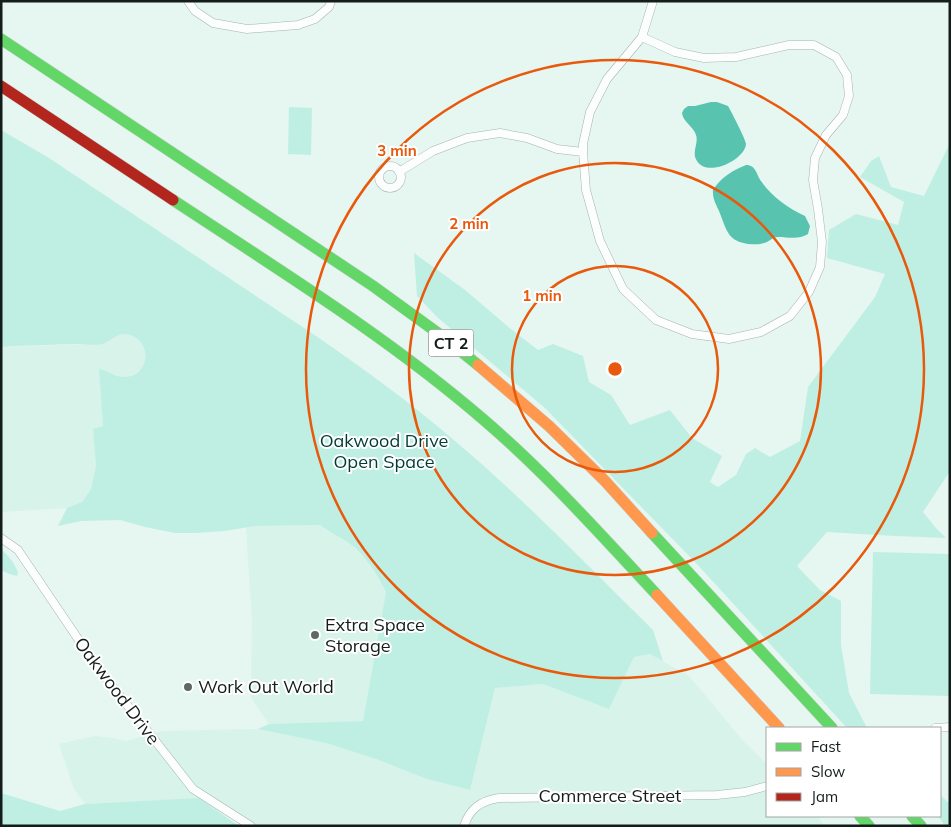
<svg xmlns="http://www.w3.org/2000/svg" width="951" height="827" viewBox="0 0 951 827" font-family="Mulish,sans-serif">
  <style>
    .built { fill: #d7f3ea }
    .green { fill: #bfefe2 }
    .water { fill: #58c4af }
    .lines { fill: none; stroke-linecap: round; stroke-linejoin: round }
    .street-casing { stroke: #a7b3af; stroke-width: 9 }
    .fast-casing { stroke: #ccd3d1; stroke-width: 12 }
    .slow-casing { stroke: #ccd3d1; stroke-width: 12 }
    .jam-casing { stroke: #ccd3d1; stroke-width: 12 }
    .street { stroke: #fbfefd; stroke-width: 8 }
    .fast { stroke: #63d668; stroke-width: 11 }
    .slow { stroke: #ff974d; stroke-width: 11 }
    .jam { stroke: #b3261e; stroke-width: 11 }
    .ring { fill: none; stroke: #e8590c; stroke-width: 2.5 }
    .poi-dot { fill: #5d6965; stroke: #fff; stroke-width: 2 }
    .labels { text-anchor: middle; stroke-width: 4; stroke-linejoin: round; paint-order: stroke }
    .shield { fill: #fff; stroke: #5a615f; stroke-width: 1 }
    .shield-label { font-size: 16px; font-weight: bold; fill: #131d1a }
    .park-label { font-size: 18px; fill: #003d31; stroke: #fff }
    .poi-label { font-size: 18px; fill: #131d1a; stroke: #fff; text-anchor: start }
    .street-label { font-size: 18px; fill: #131d1a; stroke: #fff }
    .centre { fill: #e8590c; stroke: #fff; stroke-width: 2.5 }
    .ring-label { font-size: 15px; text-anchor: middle; font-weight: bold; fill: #e8590c; stroke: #fff; stroke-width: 4; stroke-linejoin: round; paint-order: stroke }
  </style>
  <rect width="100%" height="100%" fill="#e6f6f1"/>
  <path class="built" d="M118,334H126L135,336L140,342L145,349V361L142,368L133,375L124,378L115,376L104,370L100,369L103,426L93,430L96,466L91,489L82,502L67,508L1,512V347L101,344Z
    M320,525L326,531L338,536L351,545L369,563L386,592L363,721L269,724L251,698L252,619L246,528L256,526Z
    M650,654L689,676L744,742L767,764V816H818L824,826H251L206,798L85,804L74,789L59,744L95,736L112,738L126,741L163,731L258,729L326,743L376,759L427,779L469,790L495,688L543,684L609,709L634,657Z"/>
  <path class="green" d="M289,107L312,108L311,155L288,154Z
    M1,130L49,158L316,336C364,369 411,403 455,441C525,500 588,566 653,630L663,661L650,654L634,657L609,709L543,684L495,688L470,790L427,779L376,759L326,743L258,729L269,724L363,721L386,592C376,573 367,557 350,544C340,536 329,533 320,525L256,526L224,531L196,533H175L145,527L120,520L81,521L58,526L67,508L82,502L91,489L96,466L93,429L103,426L99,369C106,370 111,374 117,376C134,381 148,368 145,351C143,342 135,335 126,334C116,333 111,341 102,344C95,346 85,344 78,344C53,345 27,345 1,347Z
    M950,143V471L923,512L936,528L946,538L895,536L827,532L797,566L820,590L841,601V645L849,693L867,728H847L695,562L545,408L437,317L417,296L414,253L465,290L511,329L538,350L553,344L583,356L589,382L611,395L630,425L670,410L692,438L722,456L710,482L718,487L736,475L746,454L755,448L770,457L800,441L808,387L875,297L885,274L827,258L829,230L856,214L898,225L904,202L860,177L871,161L879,156L891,187L924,196Z
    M1,549C9,556 14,563 18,572L17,576L9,574L1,570Z
    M873,552L950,554V696L870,694Z
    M1,793L60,811L85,804L199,798L239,826H1Z
    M940,795L950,804V826H945L938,816H940Z"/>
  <path class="water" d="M711,102H717L728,106C731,111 746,140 746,144C745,160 707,178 697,161C691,152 699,143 696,135C693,126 683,122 682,113L684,109L688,106H695Z
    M746,165C756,165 756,174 761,181C772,197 788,208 805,216L810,226L808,234C799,240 788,237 778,237C772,237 769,242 764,243C759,245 753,244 748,244C729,241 727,232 721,216C718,207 712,200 713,190C721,177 732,171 746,165Z"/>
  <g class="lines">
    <g class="street-casing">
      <path id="street" d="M188,1L195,11L213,23L247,29L298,25L315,19L329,7L331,1
        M642,37L675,52L704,58L736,57L789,45H814L836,57L847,75L849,96L843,115L826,135L815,158L813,180L818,209L822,242L820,267L809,292L790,316L761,332L729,339L692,334L656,320L623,289L600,241L586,190L583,152V144L590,112L607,79L642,37L653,1
        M379 177a11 11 0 1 1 22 0a11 11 0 1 1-22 0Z
        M399,172L433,151L467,138L500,133L527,138L557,149L583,152
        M1,538L18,550L95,664L193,789L251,826
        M935,728L950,727
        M464,826C470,808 481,801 499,798L717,795L745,792L767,786"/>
    </g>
    <g class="fast-casing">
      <path id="fast" d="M1,39L373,286L442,336L478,365
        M173,200C279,270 388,337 484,420C547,474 601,535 657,595
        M652,533L832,728
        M860,816L869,826
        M912,816L921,826"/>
    </g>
    <g class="slow-casing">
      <path id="slow" d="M478,365L549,426L605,481L652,533
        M657,595L779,728"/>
    </g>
    <g class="jam-casing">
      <path id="jam" d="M1,86L173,200"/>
    </g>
    <use href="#street" class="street"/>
    <use href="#fast" class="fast"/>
    <use href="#slow" class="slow"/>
    <use href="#jam" class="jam"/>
  </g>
  <g class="ring">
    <circle cx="615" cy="369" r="103"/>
    <circle cx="615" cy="369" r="206"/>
    <circle cx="615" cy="369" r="309"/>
  </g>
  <g class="poi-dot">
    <circle cx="315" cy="635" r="5"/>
    <circle cx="188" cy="687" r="5"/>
  </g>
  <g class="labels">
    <rect class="shield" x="428.5" y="329.5" width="45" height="27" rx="4"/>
    <g class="shield-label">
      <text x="451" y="349">CT 2</text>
    </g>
    <g class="park-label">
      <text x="384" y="447">Oakwood Drive<tspan x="384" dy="21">Open Space</tspan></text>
    </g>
    <g class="poi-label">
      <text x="325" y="631">Extra Space<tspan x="325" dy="21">Storage</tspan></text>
      <text x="198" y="693">Work Out World</text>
    </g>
    <g class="street-label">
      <text transform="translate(117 691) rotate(53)" y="6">Oakwood Drive</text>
      <text x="610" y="802">Commerce Street</text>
    </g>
  </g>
  <circle cx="615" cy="369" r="8" class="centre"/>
  <g class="ring-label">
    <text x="397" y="156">3 min</text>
    <text x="469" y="229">2 min</text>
    <text x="542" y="301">1 min</text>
  </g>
  <rect width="951" height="827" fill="none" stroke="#131d1a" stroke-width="5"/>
  <rect x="766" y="727" width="175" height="90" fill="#ffffff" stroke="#a1a5a3"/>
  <rect x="776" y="743" width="25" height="8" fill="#63d668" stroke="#a1a5a3"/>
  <text x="811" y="752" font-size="15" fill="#131d1a">Fast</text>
  <rect x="776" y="768" width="25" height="8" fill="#ff974d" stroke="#a1a5a3"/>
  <text x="811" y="777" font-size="15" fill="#131d1a">Slow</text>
  <rect x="776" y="793" width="25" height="8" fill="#b3261e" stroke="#a1a5a3"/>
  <text x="811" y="802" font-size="15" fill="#131d1a">Jam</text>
</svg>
